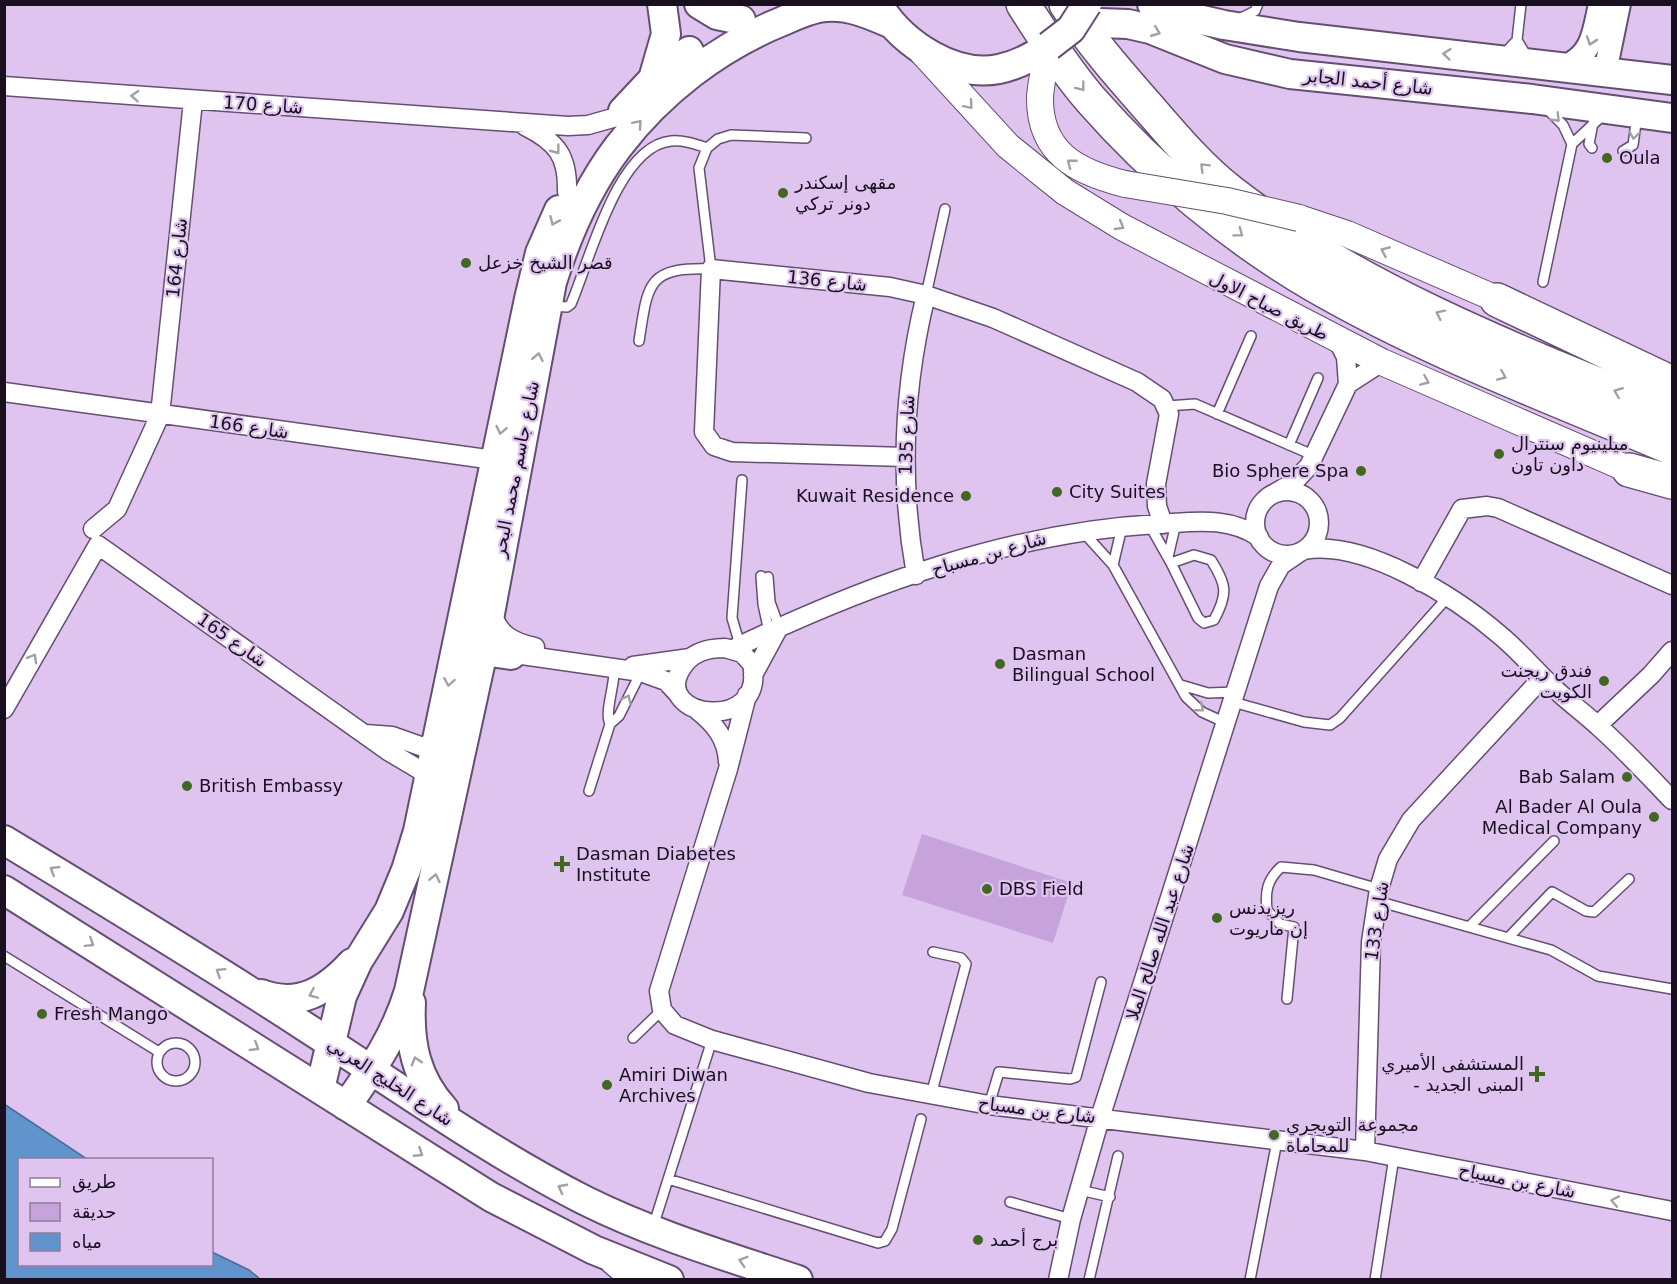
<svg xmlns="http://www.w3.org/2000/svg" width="1677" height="1284" viewBox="0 0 1677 1284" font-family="'DejaVu Sans','Noto Naskh Arabic',sans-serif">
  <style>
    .green { fill: #c7a3dc }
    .water { fill: #6193cc; stroke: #4b6c98; stroke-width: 1.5 }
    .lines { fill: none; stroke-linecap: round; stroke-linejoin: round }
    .service-casing { stroke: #654e73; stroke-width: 12 }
    .minor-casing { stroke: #654e73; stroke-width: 21 }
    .tertiary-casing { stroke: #654e73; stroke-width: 26 }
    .secondary-casing { stroke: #654e73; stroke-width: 28 }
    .primary-casing { stroke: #654e73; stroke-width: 32 }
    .motorway-casing { stroke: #654e73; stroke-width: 36 }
    .service { stroke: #fff; stroke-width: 9 }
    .minor { stroke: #fff; stroke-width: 18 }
    .tertiary { stroke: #fff; stroke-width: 22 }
    .secondary { stroke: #fff; stroke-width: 26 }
    .primary { stroke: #fff; stroke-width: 28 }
    .motorway { stroke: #fff; stroke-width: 33 }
    .secondary-bridge-casing { stroke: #654e73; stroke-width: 28; stroke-linecap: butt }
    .primary-bridge-casing { stroke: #654e73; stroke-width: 32; stroke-linecap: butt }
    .secondary-bridge { stroke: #fff; stroke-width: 26 }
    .primary-bridge { stroke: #fff; stroke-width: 28 }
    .oneway { stroke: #a39fa5 }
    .poi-dot { fill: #426721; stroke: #dfc4ef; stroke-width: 2 }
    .labels { text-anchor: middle; stroke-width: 4.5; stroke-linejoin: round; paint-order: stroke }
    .street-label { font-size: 18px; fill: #19101f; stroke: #dfc4ef }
    .poi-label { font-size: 18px; fill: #19101f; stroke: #dfc4ef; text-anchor: start }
  </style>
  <rect width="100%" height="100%" fill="#dfc4ef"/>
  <path class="green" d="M922,834L1072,883L1053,943L902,895Z"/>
  <path class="water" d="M4,1104L87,1159L20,1160V1264H212V1252L249,1270L260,1279H5Z"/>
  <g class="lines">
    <g class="service-casing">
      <path id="service" d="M1237,20L1255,11L1258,4
        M1517,40L1521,4
        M1504,54L1517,40L1526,55
        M1546,108L1563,125L1572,144
        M1592,148L1589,144L1593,123
        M1623,151L1633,145L1637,116
        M1543,282L1572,144L1602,116
        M926,295L945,209
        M552,306L567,307L571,304C589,263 617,146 671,141C684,140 695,144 707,148
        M639,341C648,283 647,267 711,269L699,168L707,148L718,139L731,135L806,138
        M1167,406L1195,404L1315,456
        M1217,414L1251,336
        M1289,445L1318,378
        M1149,524L1171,563L1198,618L1204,623L1214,620C1228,594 1227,585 1211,560L1194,555L1171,563
        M1084,533L1113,565L1186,697L1202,712L1226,723
        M1168,557L1176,523
        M1113,565L1122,527
        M761,576L763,604L769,632
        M768,577L770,602L779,627
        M740,645L732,618L742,480
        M1181,685L1208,693L1236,692
        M1233,702L1304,722L1330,725L1340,718L1447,598
        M610,724L619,716L641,672
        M589,791L610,724C604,712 615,686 614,669
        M1377,901L1551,950L1598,976L1672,989
        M1469,927L1554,841
        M1508,938L1552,892L1586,911L1594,912L1629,879
        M4,956L159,1052
        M1287,999L1294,927L1280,924L1267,910C1265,891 1267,880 1281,867L1314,870L1379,889
        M633,1038L662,1010
        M157 1062a19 19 0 1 1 38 0a19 19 0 1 1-38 0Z
        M931,1095L966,964L961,958L933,952
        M989,1105L999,1072L1070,1079L1076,1077L1101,982
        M668,1179L878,1243L885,1241L892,1229L921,1119
        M1080,1190L1110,1197
        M1010,1202L1071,1219
        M653,1227L712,1040
        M607,1267L622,1280
        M1089,1280L1118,1156
        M1250,1280L1277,1141
        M1375,1280L1394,1157"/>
    </g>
    <g class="minor-casing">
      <path id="minor" d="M4,86L568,126L588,125L620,116
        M525,126C557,142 568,156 567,192
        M1348,384L1382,362
        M4,392L494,460
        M905,457L732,452L714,446L704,432L711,269L890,287L926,295L993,318L1137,382L1162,399L1169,414L1156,484L1157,506L1163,524
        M1255 523a32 32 0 1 1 64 0a32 32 0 1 1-64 0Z
        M1275,493L1294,482L1309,466L1348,384L1346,357L1338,341
        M93,529L117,509L160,415L193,101
        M1304,550C1364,539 1456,597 1501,636C1519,651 1535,670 1553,687C1567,701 1583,712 1598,726C1624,749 1648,775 1672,800
        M916,575C899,481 903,388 926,295
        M1421,582L1462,509L1487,506L1498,508L1672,585
        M491,610C498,634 511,642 535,647
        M725,648L742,653L752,664C767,734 651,719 681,669C691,652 707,648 725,648Z
        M733,649C866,585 1010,532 1158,524C1195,522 1227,516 1259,537
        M502,658L522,655L641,672L666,681L679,695
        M633,666L690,658
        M753,675L779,627
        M747,695L728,769L659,991L662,1010L675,1025L712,1040L869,1083L989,1105L1365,1151L1672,1211
        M4,709L98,545L388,751L420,770L429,781
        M697,710C715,724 727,739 728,762
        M1598,725L1651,675L1672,651
        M366,734L392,736L423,747L438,739
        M1365,1151L1371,942L1379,889L1388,859L1411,820L1543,677
        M1058,1280L1071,1219L1100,1118L1269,586L1281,565L1300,552"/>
    </g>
    <g class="tertiary-casing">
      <path id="tertiary" d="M1566,66C1593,54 1594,31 1600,4
        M1605,72L1619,4"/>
    </g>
    <g class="secondary-casing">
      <path id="secondary" d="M1049,46C1046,63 1041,80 1040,97C1039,153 1077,172 1125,184
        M922,52L1008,146L1065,192L1122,227L1382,362L1646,477
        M1299,218L1347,234L1515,307"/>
    </g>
    <g class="primary-casing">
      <path id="primary" d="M699,4L717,15L741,20
        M1152,4L1172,13L1224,25L1299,37L1672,80
        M881,9C904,44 954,78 999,69C1018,65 1033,57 1049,46
        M1099,23L1128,24L1150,29L1225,59L1290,74L1532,99L1672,118
        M653,79L666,34L662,4
        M623,111L653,79L689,51
        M467,641L483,651L511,655
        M4,840C105,901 206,962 304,1026C396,1085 486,1150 584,1200C652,1234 726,1256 798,1280
        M4,890L491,1197L594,1250L669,1280
        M261,994C299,1008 326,991 352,963
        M411,1003C409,1044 416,1078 444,1109
        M320,1089L342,996L358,961L389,911L406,870L418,831L529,299L540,253L559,210
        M346,1106C373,1069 396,1034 409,991L483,651L552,282C567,234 587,188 618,147C660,92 718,47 783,21C796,15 811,8 826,7C850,5 871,15 892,24"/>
    </g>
    <g class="motorway-casing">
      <path id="motorway" d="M1023,4C1044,37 1066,71 1091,100C1154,172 1232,237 1314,285C1428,351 1552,397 1672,448
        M1066,4C1090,41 1119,74 1148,107C1174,137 1200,168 1231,192C1359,291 1522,354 1672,414
        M1497,300L1672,383
        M1629,470L1672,482"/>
    </g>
    <use href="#service" class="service"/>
    <use href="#minor" class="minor"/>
    <use href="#tertiary" class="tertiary"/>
    <use href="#secondary" class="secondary"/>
    <use href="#primary" class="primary"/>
    <use href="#motorway" class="motorway"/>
    <g class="secondary-bridge-casing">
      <path id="secondary-bridge" d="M1125,184L1227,201L1299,218"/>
    </g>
    <g class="primary-bridge-casing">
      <path id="primary-bridge" d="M1049,46L1071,29L1087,4"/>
    </g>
    <use href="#secondary-bridge" class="secondary-bridge"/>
    <use href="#primary-bridge" class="primary-bridge"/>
  </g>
  <defs><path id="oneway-chevron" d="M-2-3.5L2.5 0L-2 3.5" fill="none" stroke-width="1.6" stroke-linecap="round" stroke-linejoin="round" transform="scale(1.5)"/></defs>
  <g class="oneway">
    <use href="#oneway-chevron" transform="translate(1156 32) rotate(22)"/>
    <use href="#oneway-chevron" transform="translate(1591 41) rotate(109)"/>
    <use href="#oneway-chevron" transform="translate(1447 54) rotate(-174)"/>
    <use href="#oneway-chevron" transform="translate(1081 87) rotate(52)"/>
    <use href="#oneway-chevron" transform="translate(135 96) rotate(-176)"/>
    <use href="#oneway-chevron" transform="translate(969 105) rotate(49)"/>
    <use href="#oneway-chevron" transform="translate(1556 118) rotate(46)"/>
    <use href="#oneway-chevron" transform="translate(638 124) rotate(-49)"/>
    <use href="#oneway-chevron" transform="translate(1634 135) rotate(98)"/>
    <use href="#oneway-chevron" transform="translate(556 150) rotate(53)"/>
    <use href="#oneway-chevron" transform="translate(1071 163) rotate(-142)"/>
    <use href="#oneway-chevron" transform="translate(1204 167) rotate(-135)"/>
    <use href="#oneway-chevron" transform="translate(554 221) rotate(114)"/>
    <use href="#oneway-chevron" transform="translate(1120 226) rotate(31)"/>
    <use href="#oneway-chevron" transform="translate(1239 233) rotate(37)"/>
    <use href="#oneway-chevron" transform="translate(1385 251) rotate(-156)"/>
    <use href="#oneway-chevron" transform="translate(1440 314) rotate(-154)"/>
    <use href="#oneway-chevron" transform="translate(538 357) rotate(-79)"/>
    <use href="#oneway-chevron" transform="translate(1502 376) rotate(23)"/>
    <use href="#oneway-chevron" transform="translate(1425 381) rotate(23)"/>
    <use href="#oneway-chevron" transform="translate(1618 392) rotate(-158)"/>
    <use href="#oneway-chevron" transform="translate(501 430) rotate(102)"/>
    <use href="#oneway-chevron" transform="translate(33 658) rotate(-60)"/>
    <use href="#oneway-chevron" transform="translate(449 682) rotate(100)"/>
    <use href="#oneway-chevron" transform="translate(627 699) rotate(-65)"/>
    <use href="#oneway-chevron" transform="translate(1200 708) rotate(39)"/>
    <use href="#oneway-chevron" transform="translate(54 870) rotate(-148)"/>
    <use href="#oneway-chevron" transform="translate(435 878) rotate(-78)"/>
    <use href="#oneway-chevron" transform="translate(90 943) rotate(32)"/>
    <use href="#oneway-chevron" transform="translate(220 972) rotate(-148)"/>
    <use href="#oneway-chevron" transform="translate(313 994) rotate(157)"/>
    <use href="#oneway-chevron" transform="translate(255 1047) rotate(32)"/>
    <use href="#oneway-chevron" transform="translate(416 1061) rotate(-107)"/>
    <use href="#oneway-chevron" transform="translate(419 1153) rotate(33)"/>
    <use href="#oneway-chevron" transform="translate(562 1188) rotate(-152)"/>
    <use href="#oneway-chevron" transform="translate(1615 1201) rotate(-169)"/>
    <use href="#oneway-chevron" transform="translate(743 1261) rotate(-162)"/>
  </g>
  <g class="poi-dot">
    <circle cx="1607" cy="158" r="6"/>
    <circle cx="783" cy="193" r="6"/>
    <circle cx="466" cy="263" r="6"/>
    <circle cx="1499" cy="454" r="6"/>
    <circle cx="1361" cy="471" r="6"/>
    <circle cx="1057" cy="492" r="6"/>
    <circle cx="966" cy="496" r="6"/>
    <circle cx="1000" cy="664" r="6"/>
    <circle cx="1604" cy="681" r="6"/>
    <circle cx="1627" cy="777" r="6"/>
    <circle cx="187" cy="786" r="6"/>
    <circle cx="1654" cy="817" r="6"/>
    <path d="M559 855h6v6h6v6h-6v6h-6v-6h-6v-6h6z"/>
    <circle cx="987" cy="889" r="6"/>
    <circle cx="1217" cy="918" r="6"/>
    <circle cx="42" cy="1014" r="6"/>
    <path d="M1534 1065h6v6h6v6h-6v6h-6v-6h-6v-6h6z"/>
    <circle cx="607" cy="1085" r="6"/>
    <circle cx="1274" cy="1135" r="6"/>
    <circle cx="978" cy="1240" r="6"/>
  </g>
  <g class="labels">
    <g class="street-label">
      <text transform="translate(1368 82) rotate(6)" y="6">شارع أحمد الجابر</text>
      <text transform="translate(263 105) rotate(4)" y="6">شارع 170</text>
      <text transform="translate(177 258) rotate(-84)" y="6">شارع 164</text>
      <text transform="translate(827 281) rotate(6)" y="6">شارع 136</text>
      <text transform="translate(1269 306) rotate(27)" y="6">طريق صباح الاول</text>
      <text transform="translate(249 427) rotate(8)" y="6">شارع 166</text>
      <text transform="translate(907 435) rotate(-88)" y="6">شارع 135</text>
      <text transform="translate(516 469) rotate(-79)" y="6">شارع جاسم محمد البحر</text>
      <text transform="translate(989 554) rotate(-16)" y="6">شارع بن مسباح</text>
      <text transform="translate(232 640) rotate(35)" y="6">شارع 165</text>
      <text transform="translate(1377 921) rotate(-82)" y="6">شارع 133</text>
      <text transform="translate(1160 932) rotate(-72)" y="6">شارع عبد الله صالح الملا</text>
      <text transform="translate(390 1082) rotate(33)" y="6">شارع الخليج العربي</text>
      <text transform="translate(1037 1110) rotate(7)" y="6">شارع بن مسباح</text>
      <text transform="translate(1517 1181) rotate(11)" y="6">شارع بن مسباح</text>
    </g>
    <g class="poi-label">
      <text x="1619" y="164">Oula</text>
      <text x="795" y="189">مقهى إسكندر<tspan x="795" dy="21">دونر تركي</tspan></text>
      <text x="478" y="269">قصر الشيخ خزعل</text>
      <text x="1511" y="450">ميلينيوم سنترال<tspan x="1511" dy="21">داون تاون</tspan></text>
      <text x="1349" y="477" text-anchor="end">Bio Sphere Spa</text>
      <text x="1069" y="498">City Suites</text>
      <text x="954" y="502" text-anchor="end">Kuwait Residence</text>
      <text x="1012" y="660">Dasman<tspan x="1012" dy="21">Bilingual School</tspan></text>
      <text x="1592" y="677" text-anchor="end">فندق ريجنت<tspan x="1592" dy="21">الكويت</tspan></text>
      <text x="1615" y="783" text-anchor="end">Bab Salam</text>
      <text x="199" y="792">British Embassy</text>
      <text x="1642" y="813" text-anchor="end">Al Bader Al Oula<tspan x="1642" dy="21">Medical Company</tspan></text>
      <text x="576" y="860">Dasman Diabetes<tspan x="576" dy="21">Institute</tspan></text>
      <text x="999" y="895">DBS Field</text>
      <text x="1229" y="914">ريزيدنس<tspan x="1229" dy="21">إن ماريوت</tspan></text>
      <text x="54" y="1020">Fresh Mango</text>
      <text x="1524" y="1070" text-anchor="end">المستشفى الأميري<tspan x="1524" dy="21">- المبنى الجديد</tspan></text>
      <text x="619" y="1081">Amiri Diwan<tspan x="619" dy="21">Archives</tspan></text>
      <text x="1286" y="1131">مجموعة التويجري<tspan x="1286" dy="21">للمحاماة</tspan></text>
      <text x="990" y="1246">برج أحمد</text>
    </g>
  </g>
  <rect width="1677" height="1284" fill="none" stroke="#19101f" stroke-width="12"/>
  <rect x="18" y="1158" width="195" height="108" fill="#dfc4ef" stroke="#907c9c" stroke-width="1.5"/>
  <rect x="30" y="1178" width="30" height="9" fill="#ffffff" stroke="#907c9c" stroke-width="1.5"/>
  <text x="72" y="1188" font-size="18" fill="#19101f">طريق</text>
  <rect x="30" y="1203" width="30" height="18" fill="#c7a3dc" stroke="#907c9c" stroke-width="1.5"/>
  <text x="72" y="1218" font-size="18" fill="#19101f">حديقة</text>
  <rect x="30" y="1233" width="30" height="18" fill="#6193cc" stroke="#907c9c" stroke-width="1.5"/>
  <text x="72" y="1248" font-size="18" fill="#19101f">مياه</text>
</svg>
